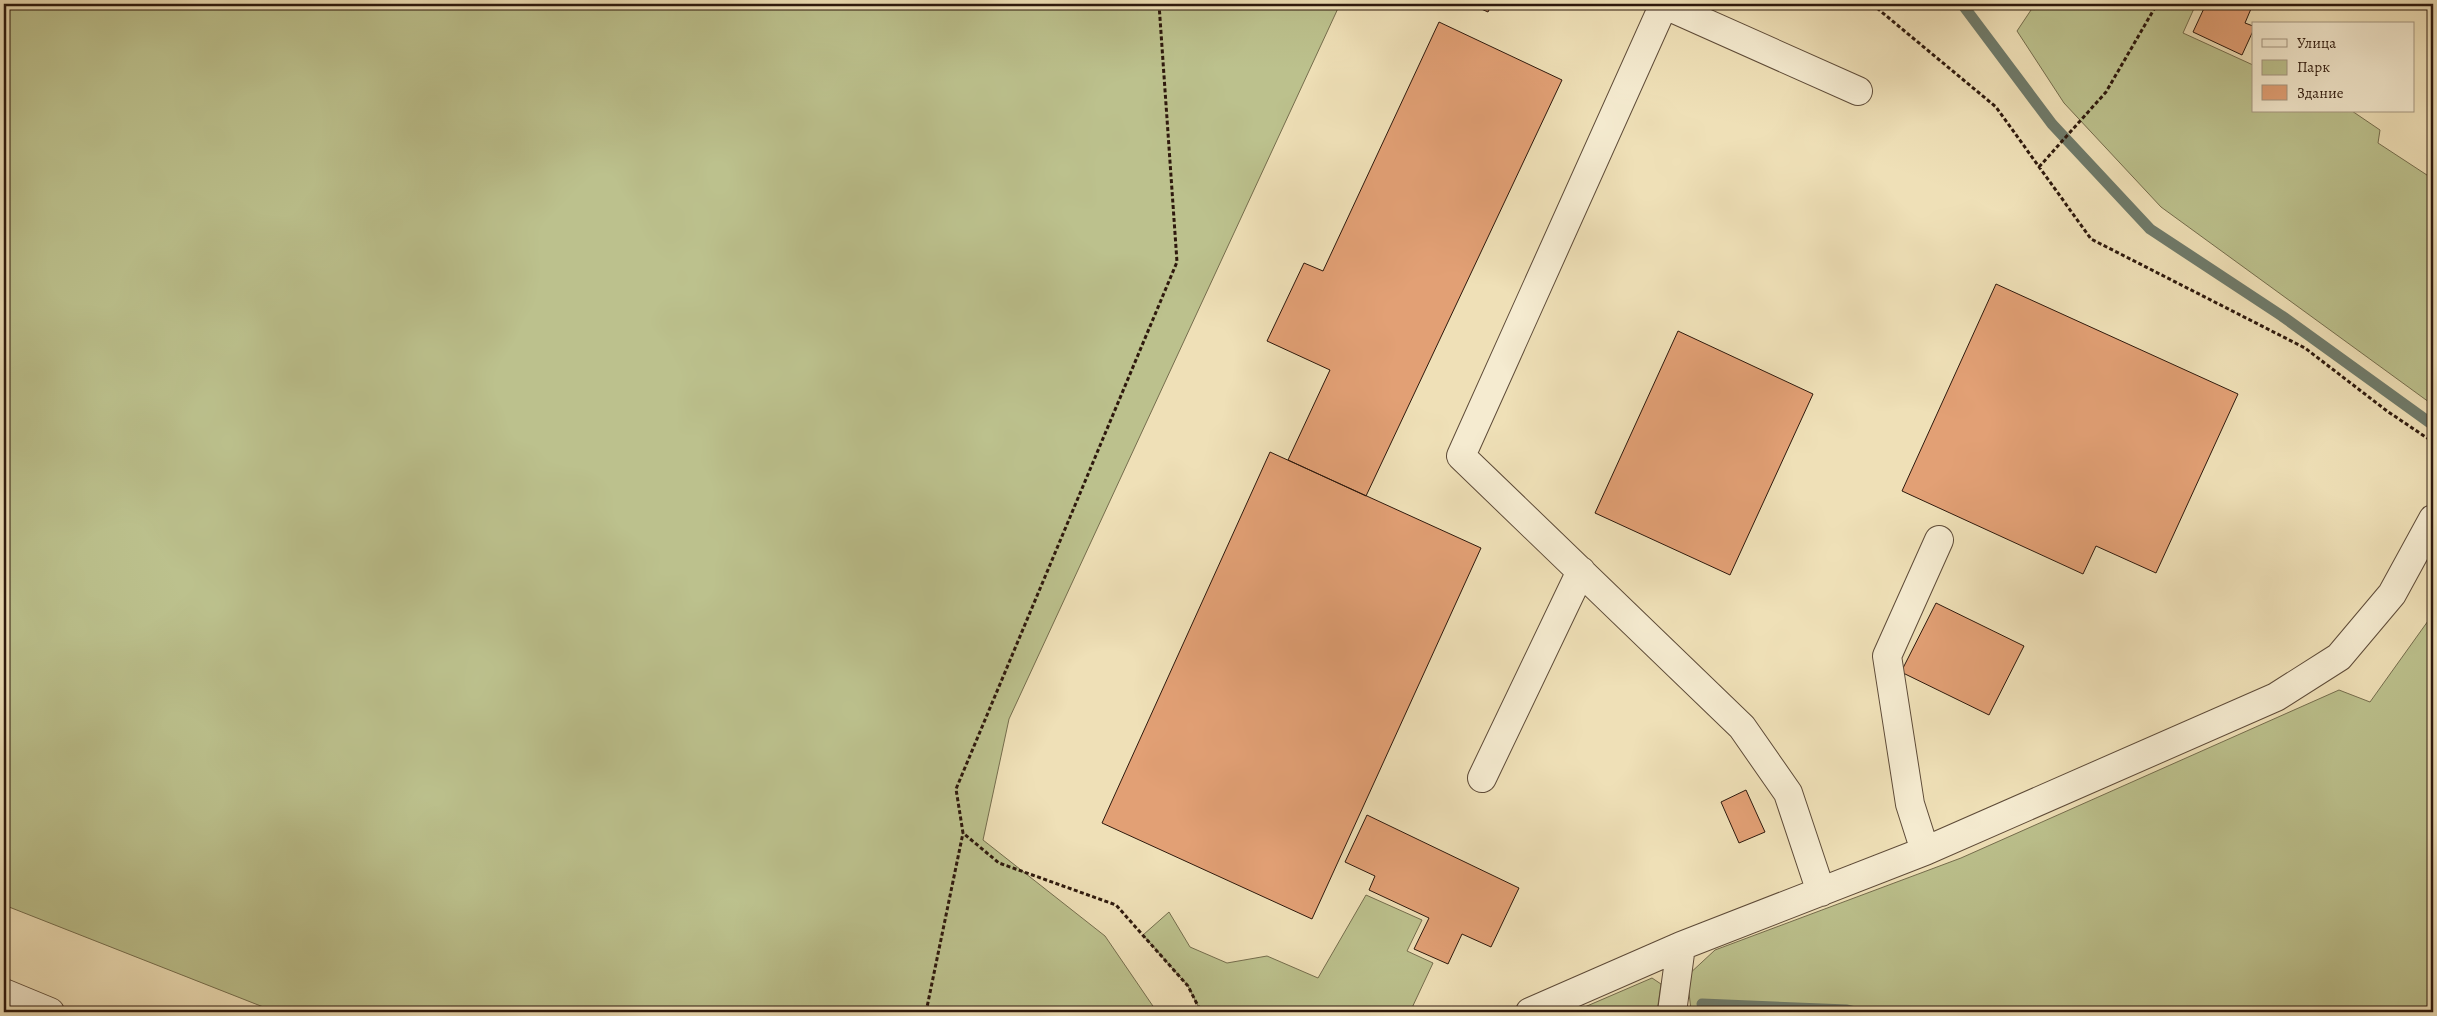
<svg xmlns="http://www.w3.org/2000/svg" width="2437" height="1016" viewBox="0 0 2437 1016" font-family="Alegreya,serif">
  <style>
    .green { fill: #bcc18d; stroke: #756d4d }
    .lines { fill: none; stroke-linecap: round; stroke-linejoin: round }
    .stream { stroke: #6f7b6b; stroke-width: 11 }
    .building { fill: #e2a075; stroke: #2e190d }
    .minor-casing { stroke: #5e4b38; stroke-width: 30 }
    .path { stroke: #2e190d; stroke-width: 3; stroke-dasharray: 4 2.5; stroke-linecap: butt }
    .minor { stroke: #f5ebd0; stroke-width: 28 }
  </style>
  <rect width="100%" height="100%" fill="#efe0b7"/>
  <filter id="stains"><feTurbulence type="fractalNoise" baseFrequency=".004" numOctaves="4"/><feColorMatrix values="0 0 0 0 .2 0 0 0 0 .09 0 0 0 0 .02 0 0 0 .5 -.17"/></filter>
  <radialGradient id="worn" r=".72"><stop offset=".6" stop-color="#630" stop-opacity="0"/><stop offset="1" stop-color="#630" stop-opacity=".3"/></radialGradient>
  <path class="green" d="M4,4H1340L1009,719L983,840L1105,936L1157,1012H276L4,905Z
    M2035,4H2196L2183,33L2253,65V111H2352L2380,130L2378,143L2433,179V405L2161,207L2064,103L2017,31Z
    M2433,614V1012H1695L1691,1010L1687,976L1715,950L1961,858L2339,690L2370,702Z
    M1366,895L1422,920L1407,951L1433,963L1410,1012H1201L1188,986L1143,935L1169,912L1190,947L1227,963L1267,956L1318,978Z
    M1652,978L1661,984L1657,1012H1573Z"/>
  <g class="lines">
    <path class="stream" d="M1962,4L2052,124L2150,229L2282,316L2433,425
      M1702,1004L1847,1010L1856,1012"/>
  </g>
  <path class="building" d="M1470,4H1492L1488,12Z
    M2206,4H2253L2245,23L2253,26V31L2242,55L2193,32Z
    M1439,22L1562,80L1366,496L1288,460L1330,370L1267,341L1304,263L1323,271Z
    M1996,284L2238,394L2156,573L2096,546L2083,574L1902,491Z
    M1678,331L1813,394L1730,575L1595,513Z
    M1270,452L1481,548L1312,919L1102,823Z
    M1936,603L2024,646L1989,715L1901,672Z
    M1746,790L1765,832L1739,843L1721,802Z
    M1367,815L1519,888L1491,947L1462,934L1448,964L1414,949L1429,918L1369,890L1375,876L1345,862Z"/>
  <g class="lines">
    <g class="minor-casing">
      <path id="minor" d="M1663,4L1858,91
        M1664,4L1461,456L1742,727L1788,793L1821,892
        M1482,778L1581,571
        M1925,851L1910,804L1887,656L1939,540
        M4,993L50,1012
        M1530,1012L1681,946L1925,851L2276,697L2339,657L2392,594L2433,519
        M1672,1012L1681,946"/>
    </g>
    <path class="path" d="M1159,4L1177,262L956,789L963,833L999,863L1116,905L1188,986L1201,1012
      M1872,4L1996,107L2091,239L2305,348L2387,411L2433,442
      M2039,167L2106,92L2157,4
      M926,1012L963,833"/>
    <use href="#minor" class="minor"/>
  </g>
  <rect width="2437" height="1016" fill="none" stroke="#efe0b7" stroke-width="20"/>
  <rect x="5" y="5" width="2427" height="1006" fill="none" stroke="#2e190d" stroke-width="2.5"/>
  <rect x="10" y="10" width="2417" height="996" fill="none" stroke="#2e190d"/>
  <rect x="2252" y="22" width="162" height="90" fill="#f5ebd0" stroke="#a59782"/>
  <rect x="2262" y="39" width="25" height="8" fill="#f5ebd0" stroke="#a59782"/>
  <text x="2297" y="48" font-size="15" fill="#2e190d">Улица</text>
  <rect x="2262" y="60" width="25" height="15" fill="#bcc18d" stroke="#a59782"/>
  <text x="2297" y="72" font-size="15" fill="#2e190d">Парк</text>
  <rect x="2262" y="85" width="25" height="15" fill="#e2a075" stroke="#a59782"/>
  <text x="2297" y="98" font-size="15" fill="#2e190d">Здание</text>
  <rect width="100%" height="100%" filter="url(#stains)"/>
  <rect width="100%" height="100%" fill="url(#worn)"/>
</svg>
